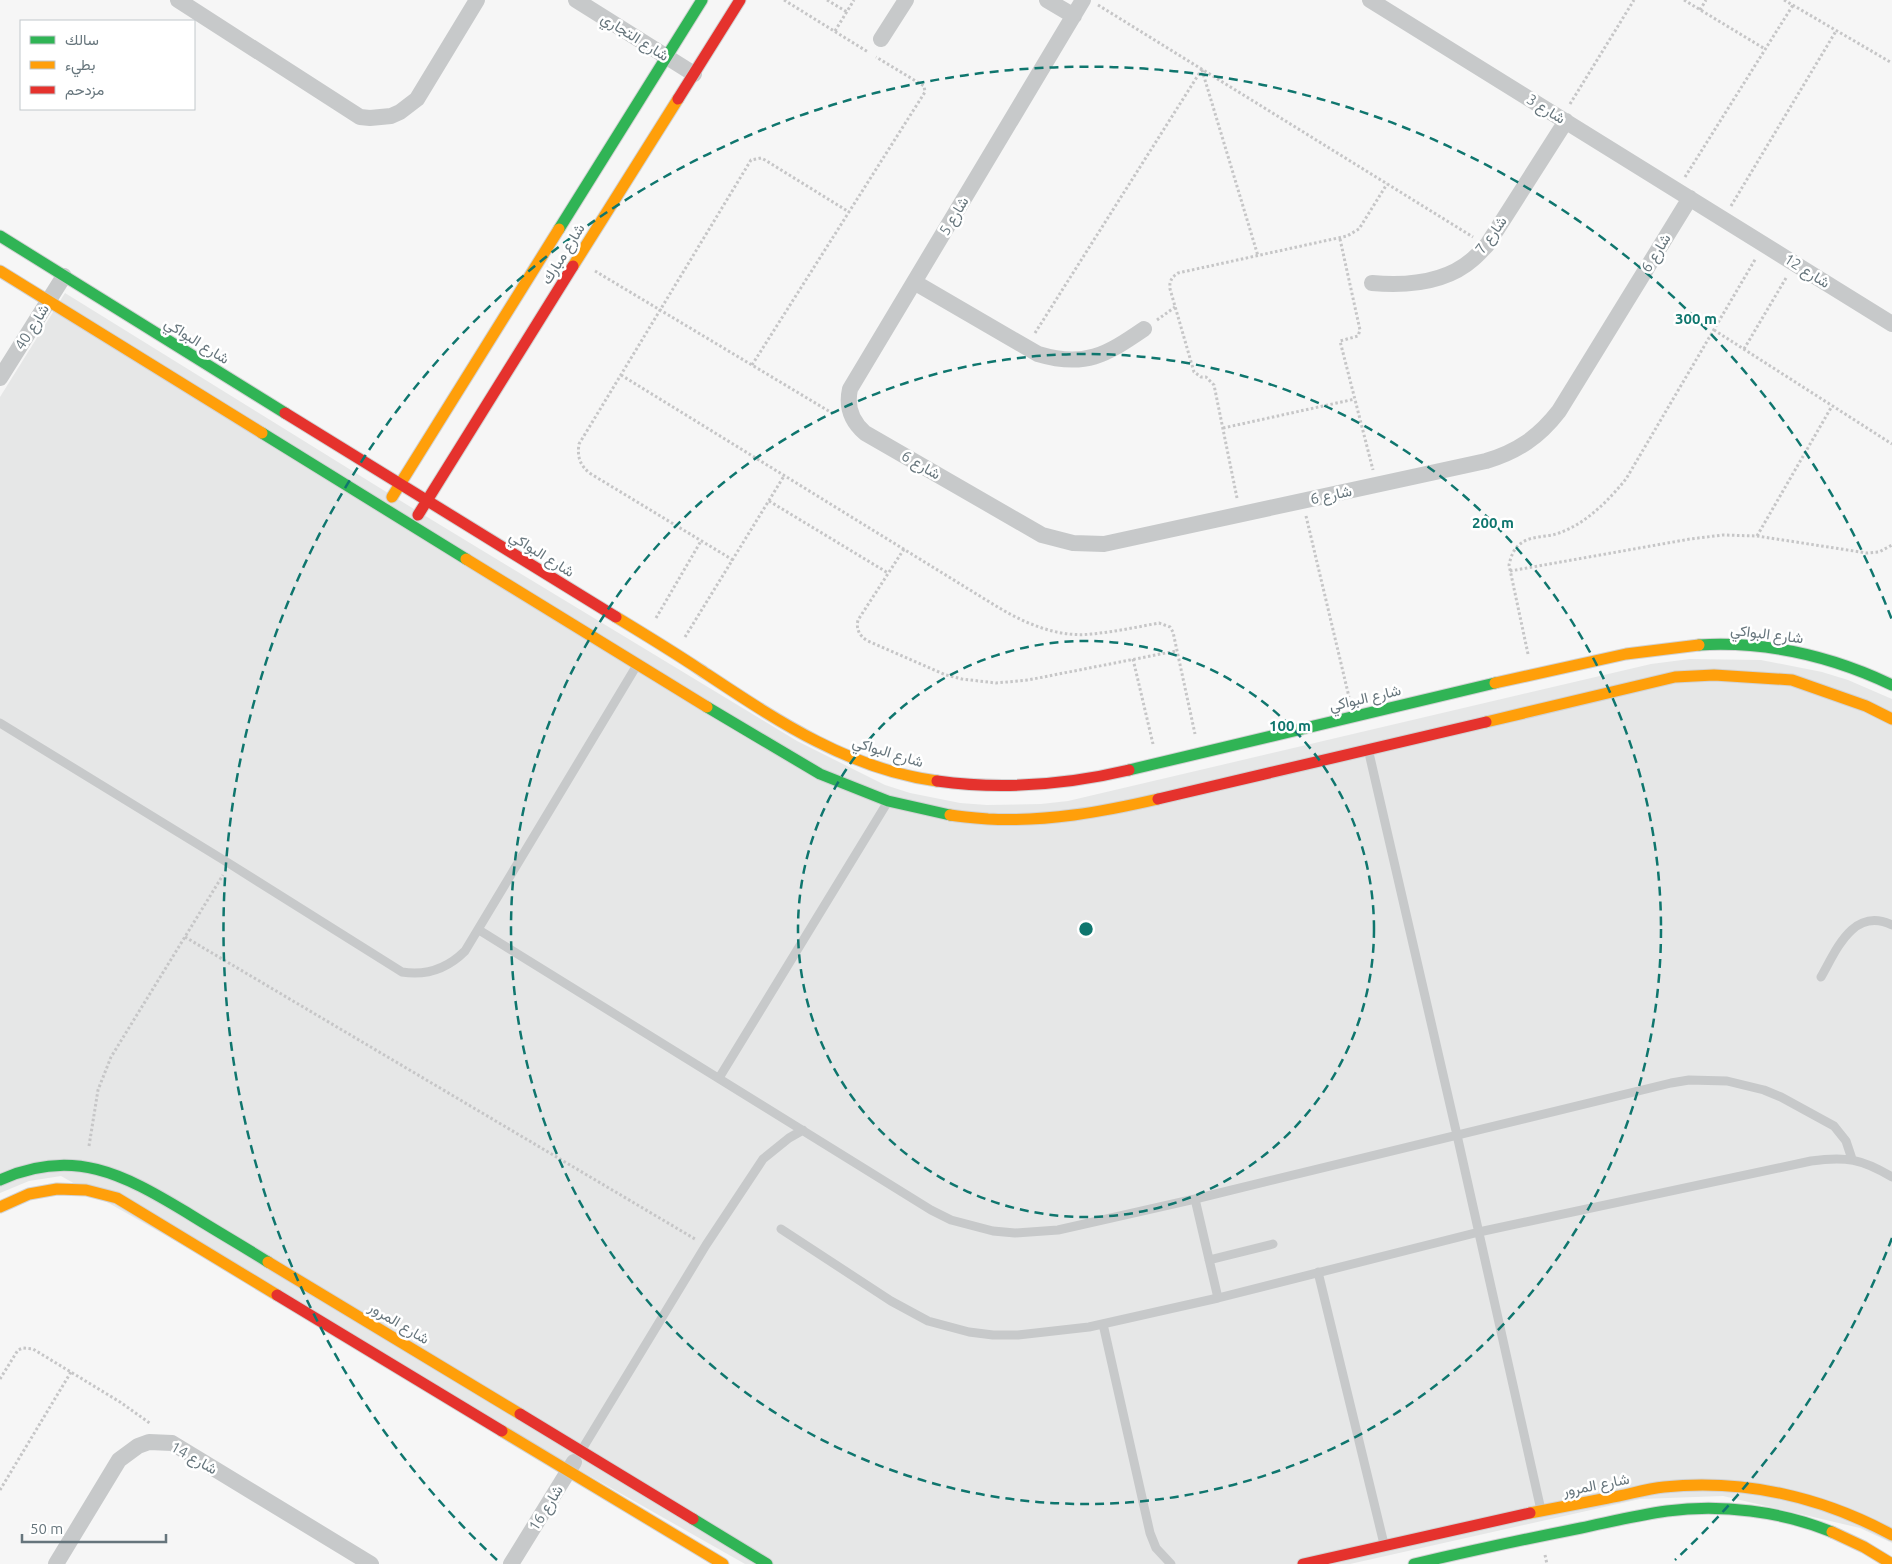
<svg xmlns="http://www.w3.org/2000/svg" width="1892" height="1564" viewBox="0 0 1892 1564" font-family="Ubuntu,Vazirmatn,sans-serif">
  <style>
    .built { fill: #e6e7e7 }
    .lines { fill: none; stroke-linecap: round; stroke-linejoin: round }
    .fast-casing { stroke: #d1d2d3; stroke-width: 13 }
    .slow-casing { stroke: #d1d2d3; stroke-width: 13 }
    .jam-casing { stroke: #d1d2d3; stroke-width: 13 }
    .path { stroke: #c6c6c7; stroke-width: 3; stroke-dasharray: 2.5 2.5; stroke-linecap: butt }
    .lane { stroke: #c7c9ca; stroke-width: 9 }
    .street { stroke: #c7c9ca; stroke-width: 16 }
    .fast { stroke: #30b455; stroke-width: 11 }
    .slow { stroke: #ff9f0a; stroke-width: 11 }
    .jam { stroke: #e5322d; stroke-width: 11 }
    .ring { fill: none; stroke: #0f766e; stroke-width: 2.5; stroke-dasharray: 9 6 }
    .labels { text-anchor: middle; stroke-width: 5; stroke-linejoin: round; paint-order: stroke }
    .street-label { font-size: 15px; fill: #66757c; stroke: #fff }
    .centre { fill: #0f766e; stroke: #fff; stroke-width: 2.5 }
    .ring-label { font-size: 15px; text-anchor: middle; font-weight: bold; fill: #0f766e; stroke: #fff; stroke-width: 5; stroke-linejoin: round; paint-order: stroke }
  </style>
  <rect width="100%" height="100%" fill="#f6f6f6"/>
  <path class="built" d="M65,293L409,506L797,741L885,785L910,793L960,803L987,805L1041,804L1068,801L1651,664L1690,659L1761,660L1822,672L1848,680L1892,699V1543L1860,1528L1723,1496L1640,1499L1350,1564H745L61,1176L29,1181L0,1193V397Z"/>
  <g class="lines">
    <g class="fast-casing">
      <path id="fast" d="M559,229L702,0
        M0,236L285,413
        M262,433L466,559
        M1699,645C1767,641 1831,656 1892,685
        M707,707L820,774L888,801L950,815
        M1129,770L1495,683
        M0,1180C73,1147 123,1174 186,1212C213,1229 241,1245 268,1262
        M693,1519L767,1564
        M1414,1564C1470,1551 1525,1539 1581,1528C1610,1522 1638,1515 1667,1511C1721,1504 1781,1511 1832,1532"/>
    </g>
    <g class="slow-casing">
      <path id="slow" d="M573,266L678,99
        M0,271L262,433
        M392,497L559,229
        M466,559L707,707
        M616,617C644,634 672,651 699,669C773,718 847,769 937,781
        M1495,683L1626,654L1699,645
        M1486,722L1675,677L1714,675L1792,680L1866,706L1892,719
        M950,815C962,817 975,818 988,819C1046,822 1102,812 1158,799
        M0,1207L29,1194L57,1189L86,1190L117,1198L277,1295
        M268,1262L520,1414
        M502,1431L723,1564
        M1530,1513C1556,1508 1582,1503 1608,1498C1627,1495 1645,1489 1664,1487C1744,1479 1822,1497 1892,1535
        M1832,1532L1864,1547L1892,1564"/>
    </g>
    <g class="jam-casing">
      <path id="jam" d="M678,99L740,0
        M285,413L616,617
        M418,515L573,266
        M937,781C1002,790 1066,785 1129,770
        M1158,799L1486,722
        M277,1295L502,1431
        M520,1414L693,1519
        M1303,1564L1530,1513"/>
    </g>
    <path class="path" d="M784,0L868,52
      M827,0L847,12
      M1684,0L1765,49
      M1784,0L1892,63
      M1098,5L1473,237
      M1700,10L1706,0
      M835,31L854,0
      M1202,70L1258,256
      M1570,104L1634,0
      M1685,177L1793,5
      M1731,206L1836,31
      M1340,239L1360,330L1358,336L1340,341L1373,470
      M595,271L832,413
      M1157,320L1175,307
      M1714,330L1892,444
      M1035,333L1202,69
      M1744,349L1786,278
      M752,365L925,92L924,86L876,57
      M621,375L996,606C1024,623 1058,638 1091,634C1114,632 1137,627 1159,623L1170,627L1173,632L1195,734
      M1223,428L1355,399
      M1237,498L1214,385L1206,377H1201L1194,372L1170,289C1169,281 1172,277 1178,273L1347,236L1359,229L1387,184
      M769,501L888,573
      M1306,516L1349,697
      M1757,536L1832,406
      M904,549L858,620C856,629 859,636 868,641L946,675L962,679L996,683L1028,680L1176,651
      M733,560L591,474C580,466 577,457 579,444L751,160L761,158L765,160L849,212
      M1510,571L1690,539L1723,535L1757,536L1867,553L1879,552L1892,545
      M656,618L701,541
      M685,637L784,476
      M1528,654L1509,565C1511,556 1514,547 1523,542C1532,536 1546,537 1556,534C1585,525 1608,501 1626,479L1756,258
      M1133,659L1153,744
      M185,937L695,1239
      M89,1146L98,1090L111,1057L223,875
      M0,1379L18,1350L23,1348L33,1349L120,1402L151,1424
      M0,1490L71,1372
      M1545,1555L1547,1564"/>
    <path class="lane" d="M0,723L230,864L402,972C427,976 447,969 465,951L637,665
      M1369,753L1457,1135L1541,1510
      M479,930L931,1210L951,1220L993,1231L1015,1233L1058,1230L1195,1199L1671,1083L1689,1080L1727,1081L1764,1090L1781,1097L1834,1126L1846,1141L1852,1159
      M1821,977C1836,951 1853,906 1892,925
      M719,1078L887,803
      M1195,1199L1218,1298
      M781,1229L891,1301L928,1321L969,1332L993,1335H1018L1089,1327L1218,1298L1479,1232L1811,1161C1846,1156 1862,1159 1892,1177
      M1209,1260L1273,1244
      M1318,1272L1384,1544
      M1103,1324L1150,1533L1156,1548L1171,1564
      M581,1451L706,1245L763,1159L789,1138L803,1130"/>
    <path class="street" d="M178,0L360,117L370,118L391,116L400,112L417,99L477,0
      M576,0L694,74
      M1047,0L1074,16
      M1083,0L850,389C846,407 851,421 865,433L1042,535L1073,543L1104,544L1486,461C1517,452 1539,437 1559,411L1690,198
      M1370,0L1892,324
      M881,39L906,0
      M914,282L1038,354C1085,368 1106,355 1144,329
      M1372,283C1406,286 1446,283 1473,259C1478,255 1482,250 1487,245L1566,121
      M0,378L64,276
      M56,1564L119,1460L138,1446L149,1442L172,1443L371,1564
      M511,1564L574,1462"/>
    <use href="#fast" class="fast"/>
    <use href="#slow" class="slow"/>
    <use href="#jam" class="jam"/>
  </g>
  <g class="ring">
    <circle cx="1086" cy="929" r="288"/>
    <circle cx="1086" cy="929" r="575"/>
    <path d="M1892 1238A863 863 0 0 1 1675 1560M497 1560A863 863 0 1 1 1892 620"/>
  </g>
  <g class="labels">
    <g class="street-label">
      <text transform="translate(635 37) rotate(32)" y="5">شارع التجاري</text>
      <text transform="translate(1546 109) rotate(32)" y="5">شارع 3</text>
      <text transform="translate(954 216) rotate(-59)" y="5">شارع 5</text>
      <text transform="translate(1491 235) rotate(-54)" y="5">شارع 7</text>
      <text transform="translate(1656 253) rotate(-58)" y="5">شارع 6</text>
      <text transform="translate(563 254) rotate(-58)" y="5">شارع مبارك</text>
      <text transform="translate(1807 271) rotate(32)" y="5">شارع 12</text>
      <text transform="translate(32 327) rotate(-58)" y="5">شارع 40</text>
      <text transform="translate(197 341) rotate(32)" y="5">شارع البواكي</text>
      <text transform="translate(921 465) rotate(30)" y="5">شارع 6</text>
      <text transform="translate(1331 495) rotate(-12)" y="5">شارع 6</text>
      <text transform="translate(542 554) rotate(32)" y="5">شارع البواكي</text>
      <text transform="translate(1767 634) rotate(7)" y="5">شارع البواكي</text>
      <text transform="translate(1365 698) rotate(-13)" y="5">شارع البواكي</text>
      <text transform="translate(888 752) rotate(17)" y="5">شارع البواكي</text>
      <text transform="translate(399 1323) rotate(31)" y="5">شارع المرور</text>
      <text transform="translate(194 1458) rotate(29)" y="5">شارع 14</text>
      <text transform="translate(1596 1485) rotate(-11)" y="5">شارع المرور</text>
      <text transform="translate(546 1508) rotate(-58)" y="5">شارع 16</text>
    </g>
  </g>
  <circle cx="1086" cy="929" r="8" class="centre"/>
  <g class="ring-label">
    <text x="1696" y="324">300 m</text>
    <text x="1493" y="528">200 m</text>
    <text x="1290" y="731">100 m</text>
  </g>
  <rect x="20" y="20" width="175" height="90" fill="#ffffff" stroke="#c2c8cb"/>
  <rect x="30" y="36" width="25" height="8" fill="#30b455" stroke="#c2c8cb"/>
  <text x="65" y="45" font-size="15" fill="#66757c">سالك</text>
  <rect x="30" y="61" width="25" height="8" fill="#ff9f0a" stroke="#c2c8cb"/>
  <text x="65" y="70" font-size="15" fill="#66757c">بطيء</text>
  <rect x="30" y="86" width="25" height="8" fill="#e5322d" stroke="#c2c8cb"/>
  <text x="65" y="95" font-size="15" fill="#66757c">مزدحم</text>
  <path d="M22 1534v8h144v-8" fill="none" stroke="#66757c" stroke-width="2.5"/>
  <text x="30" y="1534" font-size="15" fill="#66757c" stroke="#ffffff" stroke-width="4" paint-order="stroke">50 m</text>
</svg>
